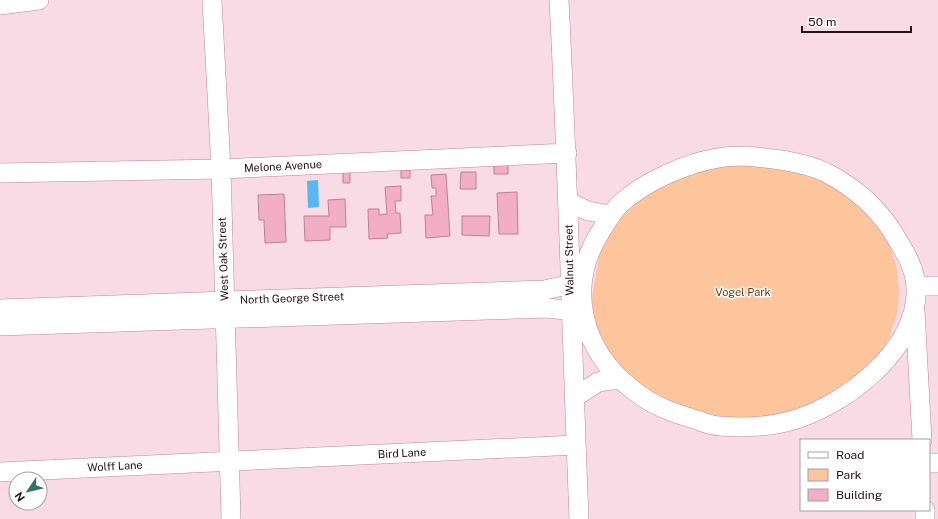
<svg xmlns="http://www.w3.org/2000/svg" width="938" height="519" viewBox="0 0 938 519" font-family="'Public Sans',sans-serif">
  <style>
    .green { fill: #fcc59c }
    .water { fill: #54b9f4 }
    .building { fill: #f2aec4; stroke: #c08096 }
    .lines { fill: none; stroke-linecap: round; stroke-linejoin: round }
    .minor-casing { stroke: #c48399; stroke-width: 20 }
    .minor { stroke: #fff; stroke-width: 19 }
    .labels { text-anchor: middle; stroke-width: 3; stroke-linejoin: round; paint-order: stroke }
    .street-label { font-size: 11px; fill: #260f17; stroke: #fff }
    .park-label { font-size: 11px; fill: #633a17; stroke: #fff }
  </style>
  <rect width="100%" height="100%" fill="#f8dbe4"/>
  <path class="green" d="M732,165H763L806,175L832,185L857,202L887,238L896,264L899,288L898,311L889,338L874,365L853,384L801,411L742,420L715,418L649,393L617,364L603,342L594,318L592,298L600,249L623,216L642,198L669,184L696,172Z"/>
  <path class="water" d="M318,180L319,207L308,208L307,181Z"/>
  <path class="building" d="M494,160H508V174H494Z
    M401,170H410V178H401Z
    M343,171H350V183H343Z
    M461,172H476V189H460Z
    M446,174L450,236L426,238L425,215H433L431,196H436V188H432L431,175Z
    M401,186V201H395L396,213H400L401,233L387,234L388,238L369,239L368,209H379V215L387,214L385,187Z
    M517,192L518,234H499L497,193Z
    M284,194L286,242L265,243L264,220H259L258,195Z
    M345,199L346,227H330V240L305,241L304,216H329L328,200Z
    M462,216H490L489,236L462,235Z"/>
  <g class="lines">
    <g class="minor-casing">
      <path id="minor" d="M212,0L221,169L231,519
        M559,0C568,173 572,346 579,519
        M0,5L39,0
        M747,156C773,159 801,161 825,172C856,188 880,209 897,239C906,254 915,269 916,287C920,350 841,409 786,422C765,427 742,428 720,426C712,426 705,423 697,420C673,413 653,406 633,390C582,351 565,287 601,231C607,221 612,212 620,204C644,182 686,163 718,158C727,156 737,156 747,156Z
        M0,173L221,169L567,153
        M567,201L588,211L611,215
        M916,286H938
        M0,309L544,290L582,282
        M915,311L922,440
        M0,326L547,308L583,312
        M575,397L598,382L619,379
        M929,463H938
        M0,472L576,445
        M925,510V519"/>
    </g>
    <use href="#minor" class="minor"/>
  </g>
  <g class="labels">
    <g class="street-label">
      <text transform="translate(283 166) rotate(-3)" y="4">Melone Avenue</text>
      <text transform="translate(223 259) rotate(-92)" y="4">West Oak Street</text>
      <text transform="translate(569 260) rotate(-91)" y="4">Walnut Street</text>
      <text transform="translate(292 298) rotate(-2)" y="4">North George Street</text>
      <text transform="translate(402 453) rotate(-3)" y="4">Bird Lane</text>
      <text transform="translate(115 466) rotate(-3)" y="4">Wolff Lane</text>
    </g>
    <g class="park-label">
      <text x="743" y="296">Vogel Park</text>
    </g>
  </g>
  <rect x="800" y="439" width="130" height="72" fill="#ffffff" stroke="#a89fa2"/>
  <rect x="808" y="452" width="20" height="6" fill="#ffffff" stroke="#a89fa2"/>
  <text x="836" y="459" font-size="12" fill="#260f17">Road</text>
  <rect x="808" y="469" width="20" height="12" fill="#fcc59c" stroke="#a89fa2"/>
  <text x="836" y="479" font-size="12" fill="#260f17">Park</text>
  <rect x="808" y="489" width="20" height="12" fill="#f2aec4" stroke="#a89fa2"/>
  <text x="836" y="499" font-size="12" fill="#260f17">Building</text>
  <g transform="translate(28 491) rotate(235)"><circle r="19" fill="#ffffff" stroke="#a89fa2"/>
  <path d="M0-3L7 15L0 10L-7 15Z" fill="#317466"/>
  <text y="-6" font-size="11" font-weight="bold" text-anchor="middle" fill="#260f17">N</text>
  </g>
  <path d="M802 26v6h109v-6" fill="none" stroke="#260f17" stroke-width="2"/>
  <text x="808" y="26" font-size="12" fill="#260f17" stroke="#ffffff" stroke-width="3" paint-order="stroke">50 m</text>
</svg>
